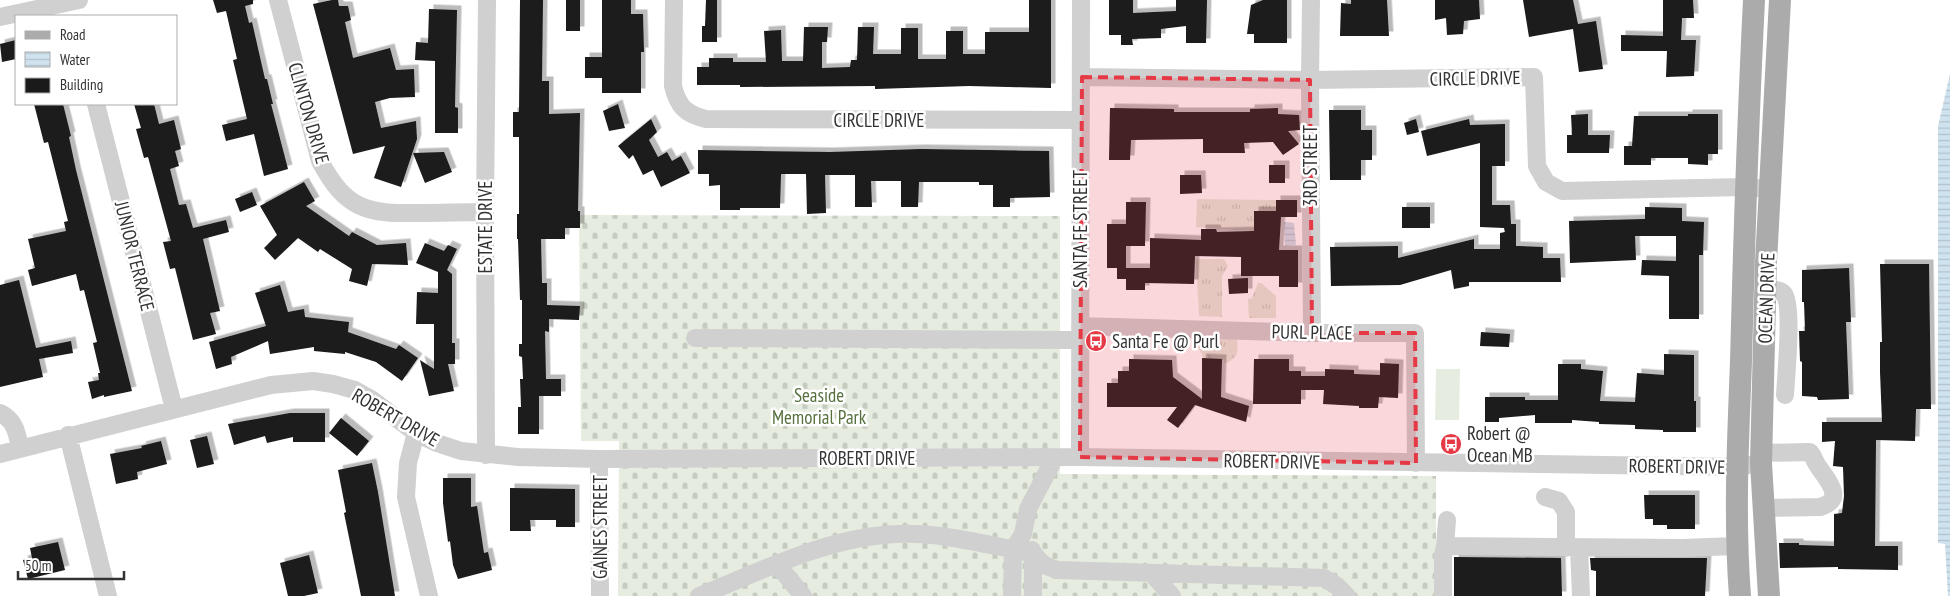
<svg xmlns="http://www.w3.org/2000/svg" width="1950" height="596" viewBox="0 0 1950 596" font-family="'PT Sans Narrow',sans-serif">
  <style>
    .grass { fill: url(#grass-tufts) }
    .cemetery { fill: url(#cemetery-stones) }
    .pitch { fill: #e6ecdf }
    .water { fill: url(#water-rules) }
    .building { fill: #1a1a1a; filter: url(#shadow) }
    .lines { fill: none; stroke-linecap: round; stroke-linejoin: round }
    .minor { stroke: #d0d0d0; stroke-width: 18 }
    .major { stroke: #ababab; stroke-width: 22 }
    .marked { fill: #e63946; fill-opacity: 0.2; stroke: #e63946; stroke-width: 4; stroke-dasharray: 10 6; stroke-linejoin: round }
    .labels { text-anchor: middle; stroke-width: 5; stroke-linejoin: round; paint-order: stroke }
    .street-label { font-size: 19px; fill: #333; stroke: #fff }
    .poi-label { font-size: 19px; fill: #333; stroke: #fff; text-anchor: start }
    .park-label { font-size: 19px; fill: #56703f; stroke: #fff }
  </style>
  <defs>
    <pattern id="grass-tufts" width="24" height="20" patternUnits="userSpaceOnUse" patternTransform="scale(1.25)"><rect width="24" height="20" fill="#e6ecdf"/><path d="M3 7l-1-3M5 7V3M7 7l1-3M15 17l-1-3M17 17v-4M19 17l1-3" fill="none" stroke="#c6cbc0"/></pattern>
    <pattern id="cemetery-stones" width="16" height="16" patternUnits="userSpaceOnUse" patternTransform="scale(1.25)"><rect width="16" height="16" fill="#e6ecdf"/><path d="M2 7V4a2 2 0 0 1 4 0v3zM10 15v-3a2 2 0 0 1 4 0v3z" fill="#c6cbc0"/></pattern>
    <pattern id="water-rules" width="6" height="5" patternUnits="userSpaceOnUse" patternTransform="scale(1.25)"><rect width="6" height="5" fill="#cfe2ee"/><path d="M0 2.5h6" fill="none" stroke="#b2c2cd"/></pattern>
    <filter id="shadow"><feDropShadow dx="4.5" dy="-4.5" stdDeviation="0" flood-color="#0004"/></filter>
  </defs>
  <rect width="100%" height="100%" fill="#fff"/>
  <path class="grass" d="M1197,199L1276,200V211L1254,212V231L1196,227Z
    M1196,259H1224L1228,266L1222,276V317L1199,316Z
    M1258,283H1261L1276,296V318H1249L1248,299L1252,298Z
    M1192,336L1237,337C1238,352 1239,357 1225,364L1224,360L1204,358Z"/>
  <path class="cemetery" d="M579,215L1060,216V474L1436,476V596H618L619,441H581Z"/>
  <path class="pitch" d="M1436,369H1460L1459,420H1435Z"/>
  <path class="water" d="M1950,74V596H1948L1945,544L1938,543V126Z
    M1284,222L1294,223L1296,245L1285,246Z"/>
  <path class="building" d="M213,0H253V4L245,6L249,23L252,22L265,79H267L273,104H271L288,169L264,176L254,134L226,141L222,125L247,119L233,60L237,59L226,11L217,13Z
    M332,0H338L339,6H348L351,20L345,22L353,58L390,48L396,70L414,69L415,97L390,98L375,102L381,128L416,121L417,139L401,187L374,178L385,146L353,154L313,4Z
    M520,0H543L542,81H549V114L580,113L578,211H580V228H565V239H541L542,283H547V305L580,306L579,320L549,319V332L545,331L546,379H561V396H539V434H518V407H521L520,379H523L522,357L519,356V344H522V300H520L518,239H517V214H519V137H513V112H519Z
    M566,0H580V31H566Z
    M602,0H631V14H643L644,52H641V93H602V78H585V57H602Z
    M706,0H717V42H702V26H705Z
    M1029,0H1051V88L969,86L875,89V86L740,87V85H697V67H709V58H733V62H766L764,31L781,30L782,61H803L804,27H828L827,42H822V68L850,67L851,60H857L858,27H874L873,54H901V28H918V59H946V31H963V54H985V32H1029Z
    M1109,0H1133V13L1176,11V0H1207L1206,43H1186V26L1161,29V38L1132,39L1133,45H1121V35H1109Z
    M1263,0H1287V43H1254V34H1247L1251,5Z
    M1351,0H1387L1389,36H1340L1341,3L1351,4Z
    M1435,0H1479L1480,19L1464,21L1463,34L1447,35L1446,18L1435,20Z
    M1523,0H1573L1578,24L1596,21L1603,69L1579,72L1573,29L1529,37Z
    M1663,0H1693L1694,18H1682L1681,40H1696L1694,76L1666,77L1667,51H1621V35L1663,36Z
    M429,9L457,10L455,107L458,108V133H435V61L415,60L416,42L428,43Z
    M16,40V59L2,62L0,44Z
    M34,104H63L71,136L69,137L76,170L132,391L104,397V395L92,399L88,382L99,380L98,373H100L93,343L97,342L84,290L80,291L76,274L32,286L28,270L35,268L28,239L66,231L64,222L68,221L48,142L44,143Z
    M134,104H154L159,124L174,120L181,149L175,151L179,166L170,169L179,205L186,204L193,228L226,220L229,232L203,239L220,311L210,313L216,334L193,340L175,268L170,269L163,242L171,241L148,157L144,158L136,129L141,128Z
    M618,104L625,128L609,131L603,111Z
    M1110,108L1174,109V112H1250V109L1278,108V114L1299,115L1300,130L1288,131L1299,144L1283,155L1273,142L1244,143L1245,153H1203V139L1131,140L1130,160H1109Z
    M1329,110H1361V130H1372V160H1361V180H1330Z
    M1588,114V135H1610L1609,153H1567V135H1572L1571,115Z
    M1688,114H1718V154H1708V165L1688,164V158H1651V165H1624V146H1632L1634,116H1688Z
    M651,119L657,132L649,140L658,157L667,152L672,161L681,156L690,173L661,187L653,170L643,175L633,155L629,159L618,146Z
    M1416,119L1419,132L1407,135L1404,123Z
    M1469,119L1470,125L1505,124V166H1492V205H1510L1511,224H1516V246L1543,247V258H1560L1561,282H1469V286L1454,289L1451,270L1400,285L1331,286L1330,247L1398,246V258L1474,239V249H1500V233L1505,232L1504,228L1480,227V143L1427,156L1421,131Z
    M921,149L1049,151L1050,197L1010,198V207H993V185H979V182H919L918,207H901V181H871L872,207H855V175H825L826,213L807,214L806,174H781L780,208H740V210H720V185L709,186V174H698V150L830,152Z
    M444,152L452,172L425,183L413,153Z
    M1269,165H1285V183H1269Z
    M1180,175H1201L1202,193L1180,194Z
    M304,182L315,201L306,206L349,236L352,232L377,245L406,243L408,265L372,264L367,286L349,281L352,269L320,249L318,252L298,238L275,260L264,248L277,235L260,206Z
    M252,192L257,205L240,212L235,199Z
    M1276,200H1297V217H1281L1279,250H1298V287H1279V276H1241V257L1195,256L1194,284L1145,283V290H1126V279H1117V268H1107V224H1126V202H1146L1145,246H1126V268H1150V238L1201,240V229H1216L1217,232L1254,231V211H1276Z
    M1402,207H1430V228H1402Z
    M1645,207L1682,208V221L1704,222L1703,255H1699V319H1669V276L1641,275L1642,260L1676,261V236H1635L1636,260L1570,263L1569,221L1645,219Z
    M425,243L444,251L448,245L457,249L447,270L452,274V343H455V364H448L454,391L429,396L420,360L434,369V324H416L417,292L438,293V272L416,263Z
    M1880,264H1929L1931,409H1916L1915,441L1876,440L1875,546H1898V570L1838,569V567L1780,568L1779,543H1799V545L1834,546V514L1842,513L1844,496L1843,467L1833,466L1835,441L1822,442V422H1882L1880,372V342H1882Z
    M1849,268L1851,322H1846L1849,399L1818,400L1817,397L1802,396V362L1800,361L1799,331H1805L1804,302H1802V270Z
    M1248,278V293L1229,294L1228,279Z
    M19,280L36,348L71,341L73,353L39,359L43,377L0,387V285Z
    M280,285L288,312L304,309L305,317L349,322L348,332L396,349L399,345L418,358L402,381L376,362L345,352V354L314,351V347L270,354L268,341L231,357L232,364L216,369L209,342L266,326L255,293Z
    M1481,332L1510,334L1509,347L1480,346Z
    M1664,354L1694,355V401H1696V432H1663V430L1635,429V425L1599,424V422L1572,420V423H1535V415L1499,418V422H1485V397H1525V400H1558V364H1581V369L1603,371L1600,401L1635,402L1637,373L1664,375Z
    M1202,358L1222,359L1221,397L1249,406L1246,422L1195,405L1178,428L1167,420L1177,407H1107V383H1118V371H1129V359L1172,360L1173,377L1202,399Z
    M1254,359H1289V371H1301V376H1325V369L1354,370V374L1380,375V363L1399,364L1398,398L1379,397L1378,408H1359V406L1323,404L1324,390H1301V404H1253Z
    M290,413H325V442H293V437L267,443L265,436L234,445L228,424Z
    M341,418L369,441L357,456L329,433Z
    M207,436L214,464L197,468L190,440Z
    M161,441L167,464L137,472L138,479L116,484L110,454L142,448L141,446Z
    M372,463L378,492L395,596H361L344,513L346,512L338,470Z
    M443,478H471V507L477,506L484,553L488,552L492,570L458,579L453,565L450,541L448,542L443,503Z
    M510,488L575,489V527H556V520H530L531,531H510Z
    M1644,495H1695V529H1667V525H1653V519H1645Z
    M58,542L65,570L28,579L23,560L32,558L30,548Z
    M309,555L318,593L304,596H288L280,563Z
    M1454,557L1561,558L1562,596H1454Z
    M1590,558H1707L1705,596H1596V571L1591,570Z"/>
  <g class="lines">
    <path class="minor" d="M278,0L320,161C346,210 367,214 420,213C441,213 463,212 485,212
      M674,0L673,86C678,106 685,114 706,119L1081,120
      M1311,0L1310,80L1312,333
      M0,17L79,0
      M1082,77L1310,80L1534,77L1537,166L1546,182L1562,191L1745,187L1770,189
      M96,104L174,409
      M1766,289C1771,290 1780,289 1784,294C1793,306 1786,377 1785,395
      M1080,326L1312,333H1415L1416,463
      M695,338L1080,340
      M0,413C15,420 17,433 20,448
      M416,433L408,463L406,497L429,596
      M68,435L108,596
      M1761,453L1810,452C1814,456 1814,461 1818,466C1826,479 1847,499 1820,507L1764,508
      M0,454L271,385L313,381L333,384L355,390L371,399L416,433L437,443L461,451L518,457L599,459L1080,457L1738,467L1761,463
      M486,455L485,212L487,0
      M1080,457L1081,0
      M599,459L600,596
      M1545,497L1559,501L1566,512V548
      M1445,546L1683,548L1736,546
      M1579,548L1581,596
      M1032,550L1033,553V596
      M777,564L803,596
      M1152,574L1172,596
      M699,596C761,571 830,536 898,534C944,532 988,546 1033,553C1040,563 1046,567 1058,570L1324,578L1337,586L1347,596
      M1012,596L1013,550L1023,534L1028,509L1055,457
      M1443,596V555L1445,546L1447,520"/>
    <path class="major" d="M1740,596C1734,518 1738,440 1741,362C1744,241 1748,121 1754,0
      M1769,596L1761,463L1766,262L1780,0"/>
  </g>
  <path class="marked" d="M1082,77L1310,80L1312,333H1415L1416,463L1080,457Z"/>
  <defs>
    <g id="bus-disc" transform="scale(1.125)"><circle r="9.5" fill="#e63946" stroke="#fff"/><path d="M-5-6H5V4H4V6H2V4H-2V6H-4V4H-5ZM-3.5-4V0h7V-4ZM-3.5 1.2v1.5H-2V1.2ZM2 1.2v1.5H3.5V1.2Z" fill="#fff"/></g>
  </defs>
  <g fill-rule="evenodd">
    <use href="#bus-disc" x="1096" y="341"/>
    <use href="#bus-disc" x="1451" y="444"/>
  </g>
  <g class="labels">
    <g class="street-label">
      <text transform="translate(1475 78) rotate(-1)" y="7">CIRCLE DRIVE</text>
      <text transform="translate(309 113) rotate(74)" y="7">CLINTON DRIVE</text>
      <text x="879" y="127">CIRCLE DRIVE</text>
      <text transform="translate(1310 166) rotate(-90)" y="7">3RD STREET</text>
      <text transform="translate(485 227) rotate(-90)" y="7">ESTATE DRIVE</text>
      <text transform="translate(1080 229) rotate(-90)" y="7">SANTA FE STREET</text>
      <text transform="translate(135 256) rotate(76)" y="7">JUNIOR TERRACE</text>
      <text transform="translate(1766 298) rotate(-88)" y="7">OCEAN DRIVE</text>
      <text transform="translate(1312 332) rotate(1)" y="7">PURL PLACE</text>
      <text transform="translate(396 417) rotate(30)" y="7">ROBERT DRIVE</text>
      <text x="867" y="465">ROBERT DRIVE</text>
      <text transform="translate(1272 461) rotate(1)" y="7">ROBERT DRIVE</text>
      <text transform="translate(1677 466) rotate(1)" y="7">ROBERT DRIVE</text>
      <text transform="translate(600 527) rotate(-90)" y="7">GAINES STREET</text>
    </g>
    <g class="poi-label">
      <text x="1112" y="348">Santa Fe @ Purl</text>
      <text x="1467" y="440">Robert @<tspan x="1467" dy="22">Ocean MB</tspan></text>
    </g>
    <g class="park-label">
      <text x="819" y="402">Seaside<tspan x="819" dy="22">Memorial Park</tspan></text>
    </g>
  </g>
  <rect x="15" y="15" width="162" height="90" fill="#ffffff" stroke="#adadad"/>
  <rect x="25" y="31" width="25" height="8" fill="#ababab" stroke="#adadad"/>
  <text x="60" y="40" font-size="15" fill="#333333">Road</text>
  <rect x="25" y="52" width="25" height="15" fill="url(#water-rules)" stroke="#adadad"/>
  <text x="60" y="65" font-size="15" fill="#333333">Water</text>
  <rect x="25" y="78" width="25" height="15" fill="#1a1a1a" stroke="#adadad"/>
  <text x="60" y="90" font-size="15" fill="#333333">Building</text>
  <path d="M18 571v8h106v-8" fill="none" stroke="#333333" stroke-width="2.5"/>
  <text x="25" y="571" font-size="15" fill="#333333" stroke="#ffffff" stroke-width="4" paint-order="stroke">50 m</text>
</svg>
